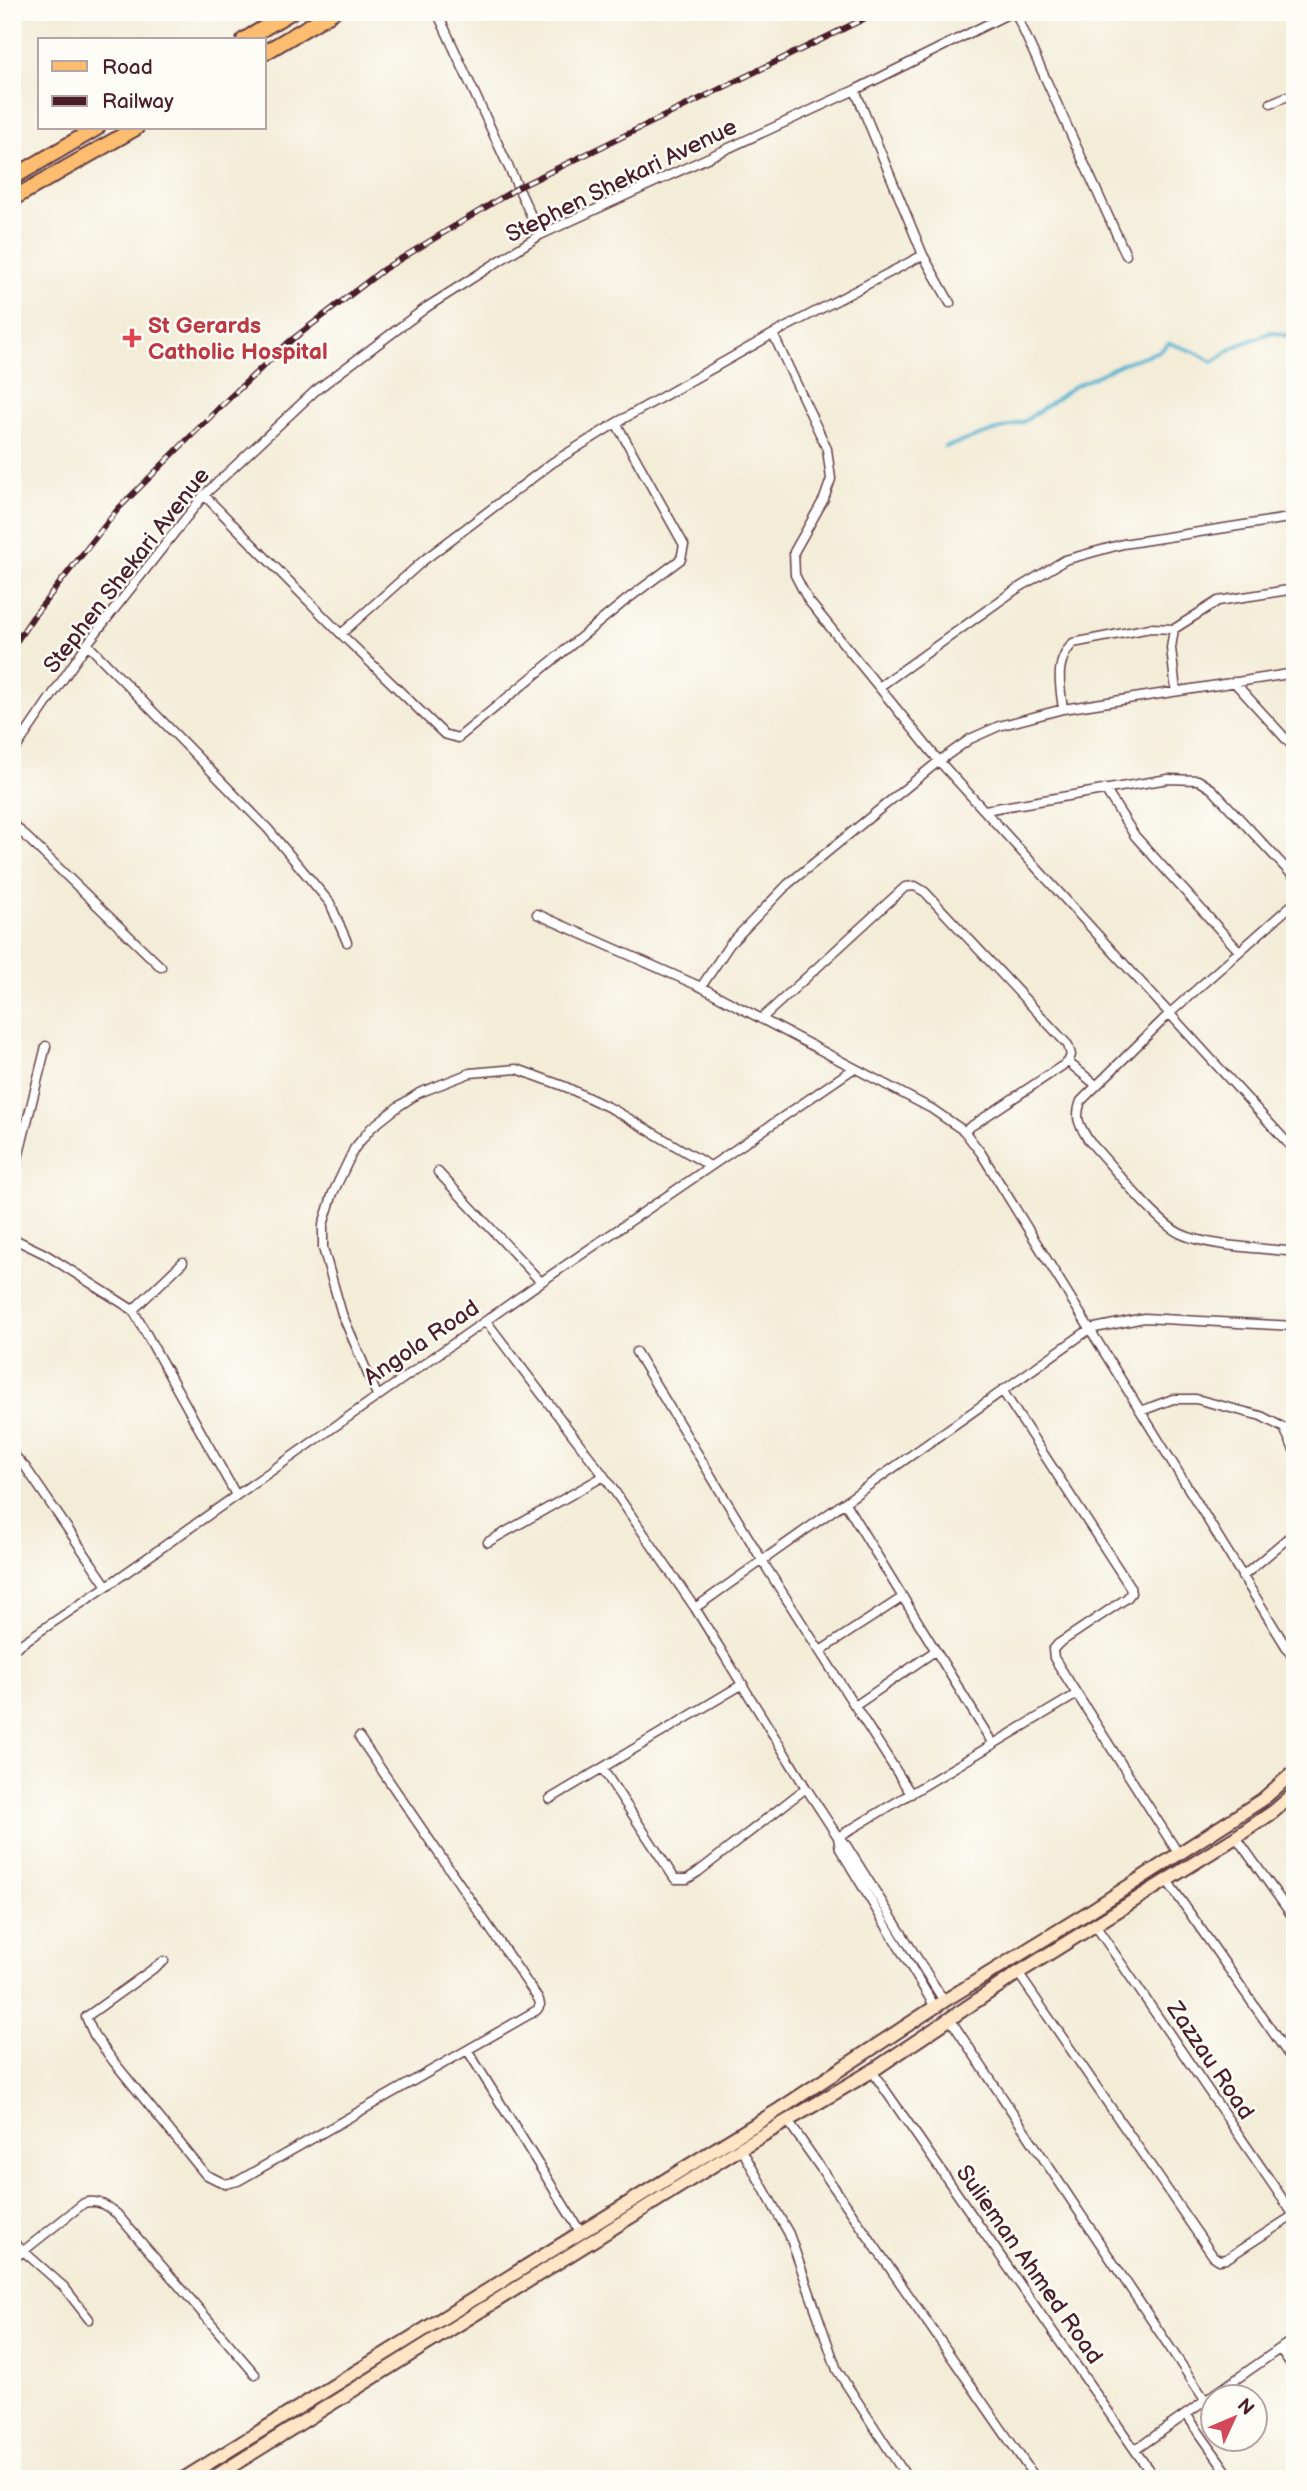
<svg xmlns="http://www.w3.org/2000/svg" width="1307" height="2491" viewBox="0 0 1307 2491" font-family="'Balsamiq Sans',sans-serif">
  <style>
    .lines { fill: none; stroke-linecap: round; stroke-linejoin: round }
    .stream { stroke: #51b1d0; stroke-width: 3.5 }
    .street-casing { stroke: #633e45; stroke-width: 11 }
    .secondary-casing { stroke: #633e45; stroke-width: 16 }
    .primary-casing { stroke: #633e45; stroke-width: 18 }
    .street { stroke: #fff; stroke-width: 8 }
    .secondary { stroke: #fee5c5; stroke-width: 12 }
    .primary { stroke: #fcbd6f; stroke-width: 14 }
    .rail-casing { stroke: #4a1f2b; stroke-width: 6 }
    .rail { stroke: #fdfcf7; stroke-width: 3.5; stroke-dasharray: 10; stroke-linecap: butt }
    .health-dot { fill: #e0444e; stroke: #fdfcf7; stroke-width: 2.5 }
    .labels { text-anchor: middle; stroke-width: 5; stroke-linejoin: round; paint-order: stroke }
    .street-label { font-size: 23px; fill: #4a1f2b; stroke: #fdfcf7 }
    .health-label { font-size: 23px; font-weight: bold; fill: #be3a42; stroke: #fdfcf7; text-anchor: start }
  </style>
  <rect width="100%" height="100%" fill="#fdfcf7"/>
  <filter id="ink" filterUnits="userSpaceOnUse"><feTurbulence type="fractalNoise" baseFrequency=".0143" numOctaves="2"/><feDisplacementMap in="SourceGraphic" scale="14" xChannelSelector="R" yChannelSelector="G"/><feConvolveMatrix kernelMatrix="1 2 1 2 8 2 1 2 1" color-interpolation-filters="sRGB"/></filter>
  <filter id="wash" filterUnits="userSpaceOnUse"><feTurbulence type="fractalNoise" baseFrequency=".00686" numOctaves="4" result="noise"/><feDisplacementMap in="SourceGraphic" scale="28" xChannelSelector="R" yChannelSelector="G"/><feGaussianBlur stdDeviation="1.57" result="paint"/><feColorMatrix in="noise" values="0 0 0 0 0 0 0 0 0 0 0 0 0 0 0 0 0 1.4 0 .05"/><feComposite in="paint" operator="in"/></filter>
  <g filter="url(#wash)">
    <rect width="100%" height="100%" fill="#f3ecd7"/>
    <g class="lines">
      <path class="stream" d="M945,447L1025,421L1073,387L1126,362L1160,351L1169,343L1195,352L1213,362L1234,347L1272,332L1295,338"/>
    </g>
  </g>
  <g filter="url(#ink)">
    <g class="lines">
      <g class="street-casing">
        <path id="street" d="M437,12L540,235
          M1015,12L1126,255
          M855,90L923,255L950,303
          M1271,103L1295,93
          M773,334L827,449L831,479L824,499L794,552L795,575L808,600L939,761L1295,1151
          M204,495L341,634L444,734L458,738L625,601L681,559L684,545L616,423
          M1174,629L1171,648L1176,691
          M341,634L424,560L552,463L616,423L773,334L923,255
          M87,644L268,829L330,903L347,942
          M1234,682L1295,749
          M879,687L1015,590L1065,560L1123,544L1295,517
          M1063,709C1060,684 1054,663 1073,643L1150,628L1174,629L1218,601L1295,589
          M12,754L87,644L204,495L315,391L427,307L540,235L855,90L1012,12
          M1105,789L1135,836L1239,951
          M985,810L1168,779L1198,780L1212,789L1295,878
          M12,823L161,967
          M1295,902L1170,1013L1081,1101C1074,1119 1080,1126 1089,1141C1112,1165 1154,1221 1181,1234C1209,1247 1263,1248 1295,1252
          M537,914L701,987L932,1109L964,1131L981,1153L1295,1661
          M701,987L730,944L788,884L939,761L970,739L999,726L1063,709L1295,673
          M761,1019L905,887L915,886L925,892L1068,1045L1071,1055L1068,1062L964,1131
          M1068,1062L1096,1085
          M438,1172L541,1282
          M12,1182L46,1046
          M12,1238L45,1254L133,1310L236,1495
          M133,1310L183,1262
          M486,1321L604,1476L695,1608L806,1788L838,1837L846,1845L944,2001
          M636,1352L768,1570L911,1794
          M1002,1390L1130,1587L1131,1593L1127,1598L1058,1644L1053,1650L1054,1658L1178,1853
          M377,1395L342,1314L323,1248V1225L333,1193L354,1149L371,1128L399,1106L419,1093L470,1073L517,1069L566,1087L614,1110L710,1166
          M1141,1411L1173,1399H1196L1261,1416L1284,1428L1295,1429
          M1284,1428L1295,1452
          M12,1453L26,1468L107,1586
          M845,1503L993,1744
          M488,1542L604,1476
          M1242,1577L1295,1532
          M695,1608L1090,1329L1144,1318L1295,1326
          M12,1650L107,1586L541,1282L853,1069
          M820,1651L903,1597
          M855,1706L935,1651
          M602,1768L675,1879H687L698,1872L806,1788
          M550,1799L743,1684
          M838,1837L1077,1694
          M838,1837L840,1849L935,2007
          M1236,1837L1295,1920
          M1166,1879L1295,2064
          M1095,1925L1295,2217
          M164,1961L86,2017L94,2035L114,2062L205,2174L225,2184L238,2181L537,2010L540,2005L539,2000L359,1737
          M1018,1973L1213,2256L1219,2260L1226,2259L1294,2215
          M950,2019L1205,2400
          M468,2051L581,2233
          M872,2071L1155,2479
          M788,2121L1036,2479
          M741,2148L789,2234L837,2370L908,2479
          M12,2241L64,2287L89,2319
          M12,2260L84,2203C99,2199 106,2206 117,2214L255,2374
          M1280,2349L1295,2370
          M1186,2414L1232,2479
          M12,2418L14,2419
          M1135,2450L1295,2338"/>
      </g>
      <g class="secondary-casing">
        <path id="secondary" d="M183,2479L780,2109L944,2001L1087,1913L1262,1800L1295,1771
          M211,2479L741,2148L872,2071L1018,1973L1236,1837L1273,1812L1295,1793"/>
      </g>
      <g class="primary-casing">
        <path id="primary" d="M244,40L291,12
          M264,53L333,12
          M12,178L97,128
          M12,199L136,128"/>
      </g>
      <use href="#street" class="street"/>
      <use href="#secondary" class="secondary"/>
      <use href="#primary" class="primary"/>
      <g class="rail-casing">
        <path id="rail" d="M12,648L33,617L118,509L223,404L289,342L384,269L519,187L878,12"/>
      </g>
      <use href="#rail" class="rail"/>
    </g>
  </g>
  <path class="health-dot" d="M128.5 327.5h7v7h7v7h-7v7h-7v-7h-7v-7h7z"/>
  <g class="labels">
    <g class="street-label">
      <text transform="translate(621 180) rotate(-26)" y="8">Stephen Shekari Avenue</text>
      <text transform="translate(126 570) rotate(-52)" y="8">Stephen Shekari Avenue</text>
      <text transform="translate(421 1342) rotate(-34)" y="8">Angola Road</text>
      <text transform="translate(1211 2060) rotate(56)" y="8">Zazzau Road</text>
      <text transform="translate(1030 2264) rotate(55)" y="8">Sulieman Ahmed Road</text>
    </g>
    <g class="health-label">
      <text x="148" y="333">St Gerards<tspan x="148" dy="26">Catholic Hospital</tspan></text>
    </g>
  </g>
  <rect width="1307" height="2491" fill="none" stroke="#fdfcf7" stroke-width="42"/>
  <rect x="38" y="38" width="228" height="91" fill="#fdfcf7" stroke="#b5a4a5" stroke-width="2"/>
  <rect x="52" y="61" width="35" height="10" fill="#fcbd6f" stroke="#b5a4a5" stroke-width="2"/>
  <text x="102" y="74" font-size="21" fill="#4a1f2b">Road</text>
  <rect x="52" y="96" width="35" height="10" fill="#4a1f2b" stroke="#b5a4a5" stroke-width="2"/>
  <text x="102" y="108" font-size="21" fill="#4a1f2b">Railway</text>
  <g transform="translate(1234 2418) rotate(46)"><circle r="33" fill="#fdfcf7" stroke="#b5a4a5" stroke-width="2"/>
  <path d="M0-5L12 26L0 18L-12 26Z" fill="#d1495b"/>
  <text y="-10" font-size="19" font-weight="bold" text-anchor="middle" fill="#4a1f2b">N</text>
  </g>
</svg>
